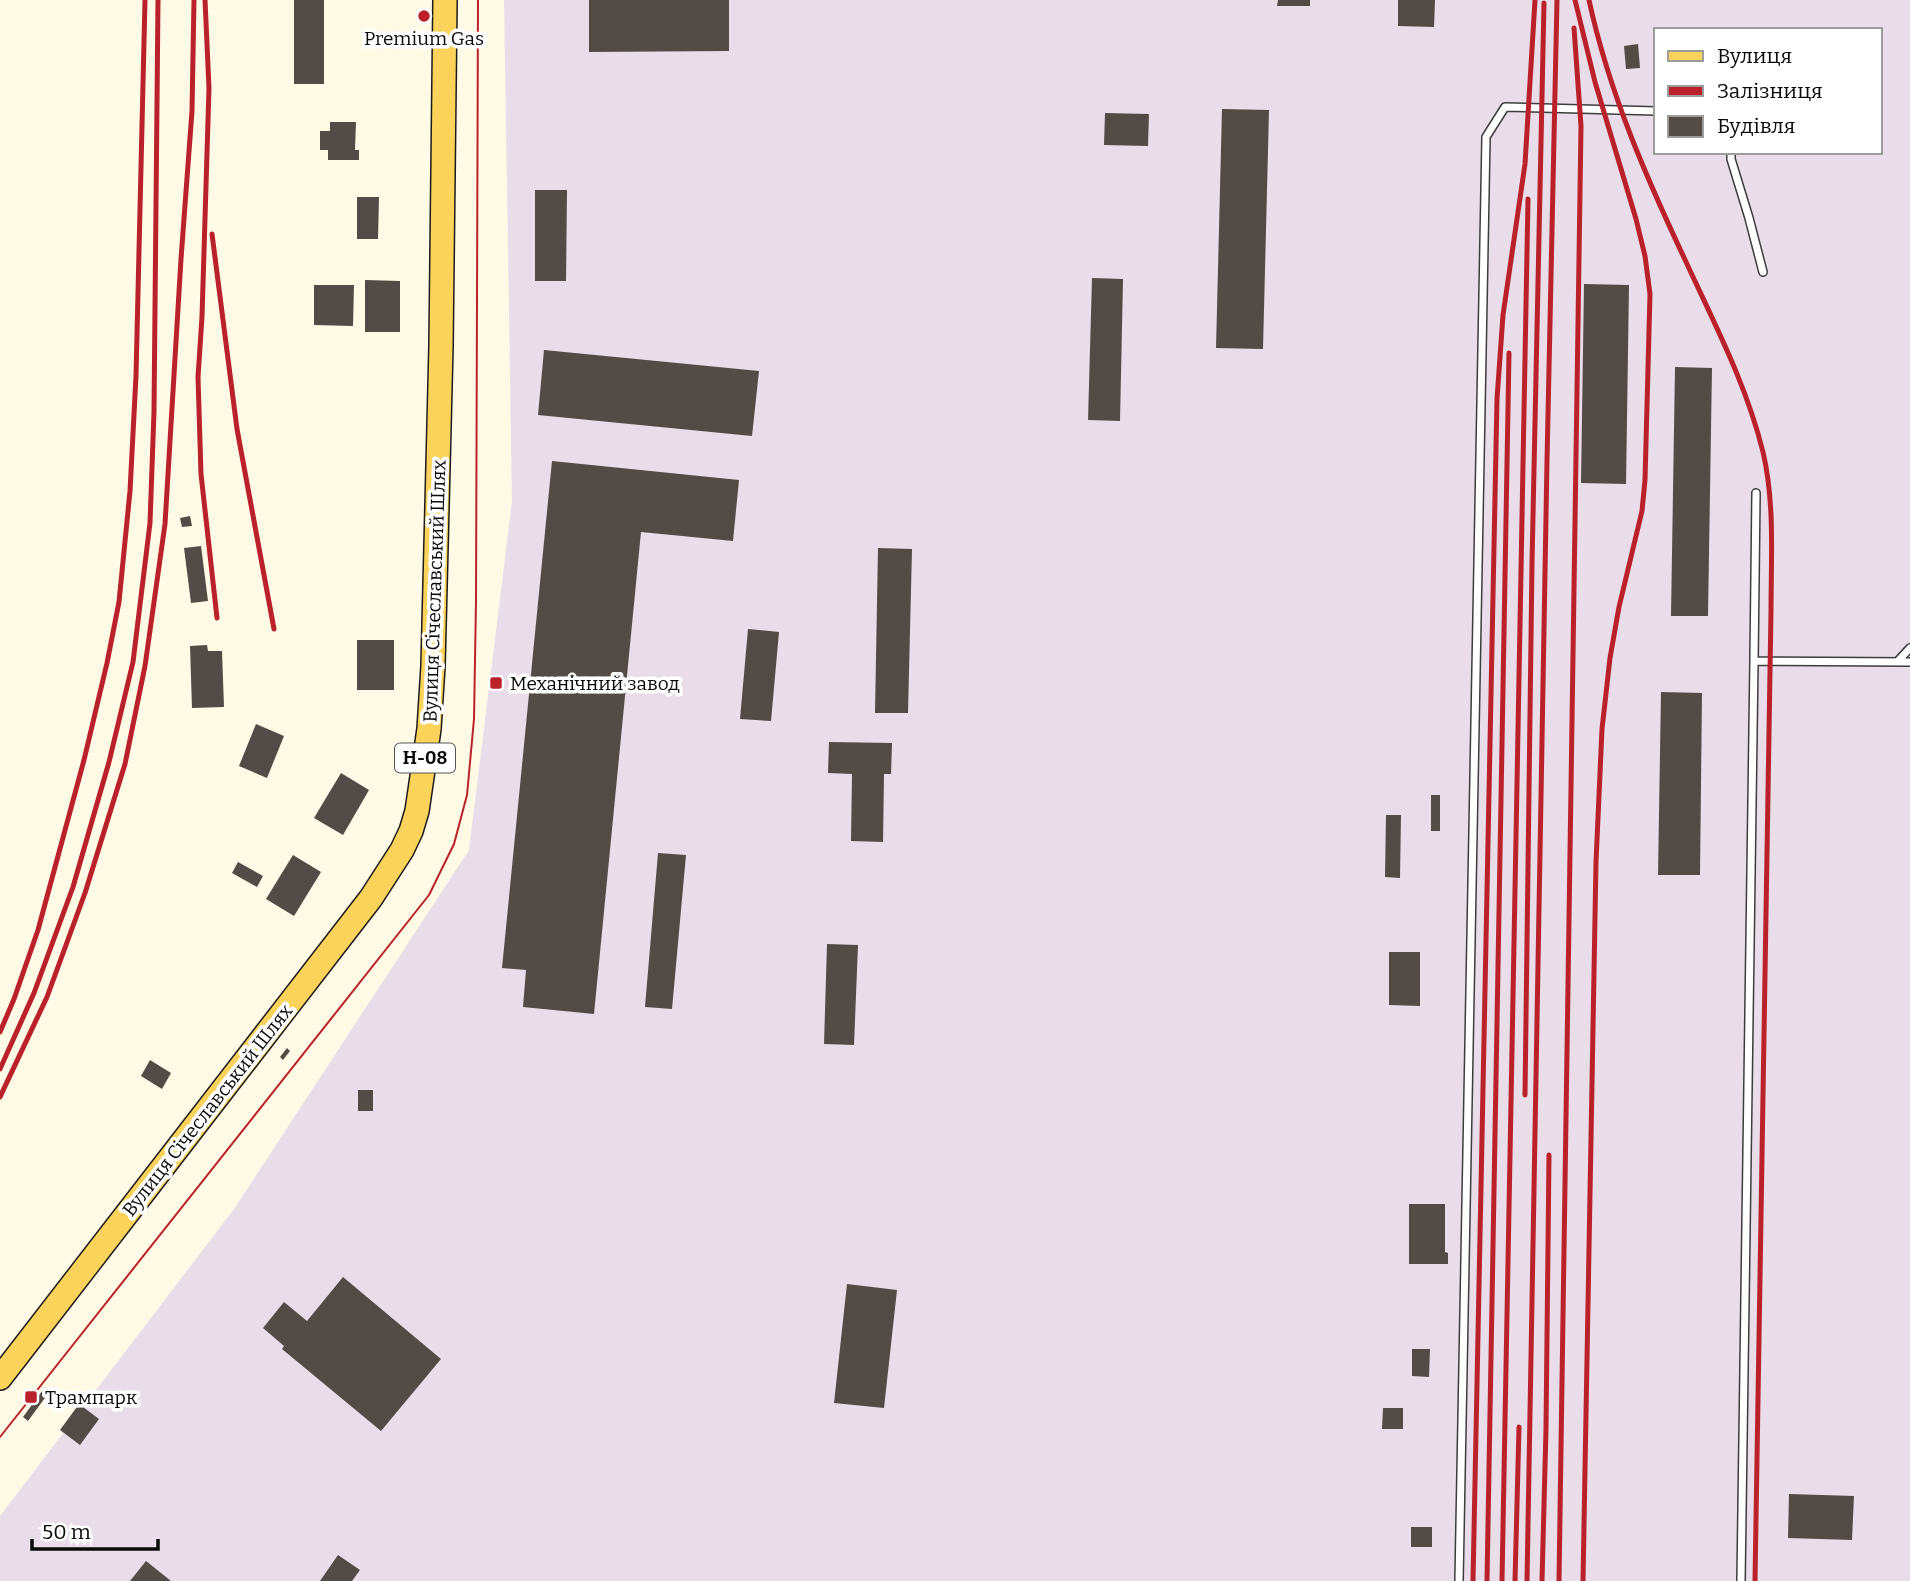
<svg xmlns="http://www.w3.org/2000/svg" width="1910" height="1581" viewBox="0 0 1910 1581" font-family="Bitter,serif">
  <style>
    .industrial { fill: #e8dde9; fill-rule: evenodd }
    .building { fill: #524b46 }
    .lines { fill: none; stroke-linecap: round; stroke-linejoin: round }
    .service-casing { stroke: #3d3d3d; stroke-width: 10 }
    .primary-casing { stroke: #1b1b1b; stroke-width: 26 }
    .service { stroke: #fff; stroke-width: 7 }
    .primary { stroke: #fbd35a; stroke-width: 23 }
    .tram { stroke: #ba212a; stroke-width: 2 }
    .rail { stroke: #ba212a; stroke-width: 5 }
    .poi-dot { fill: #ba212a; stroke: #fff; stroke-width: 2.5 }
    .labels { text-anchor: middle; stroke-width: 7; stroke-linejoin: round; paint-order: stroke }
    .shield { fill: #fff; stroke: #545454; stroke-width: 2 }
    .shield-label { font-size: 18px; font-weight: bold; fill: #0a0a0a }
    .poi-label { font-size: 19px; fill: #0a0a0a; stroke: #fff; text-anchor: start }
    .street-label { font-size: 19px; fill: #0a0a0a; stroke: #fff }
  </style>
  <rect width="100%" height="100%" fill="#fffae6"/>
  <path class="industrial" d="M504,0H1910V1581H0V1516L234,1209L469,850L512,501ZM1656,30H1880V152H1656Z"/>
  <path class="building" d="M294,0H324V84H294Z
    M589,0H729V51L589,52Z
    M1278,0H1310V6H1277Z
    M1398,0H1435L1434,27L1398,26Z
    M1638,44L1640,68L1626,69L1624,46Z
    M1222,109L1269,110L1263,349L1216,348Z
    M1105,113L1149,114L1148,146L1104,145Z
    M330,122H356L355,150H359V160H328V150H320V131H330Z
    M535,190H567L566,281H535Z
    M357,197H379L378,239H357Z
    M1092,278L1123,279L1120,421L1088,420Z
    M365,280L400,281V332H365Z
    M1584,284L1629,285L1626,484L1581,483Z
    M314,285H354L353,326L314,325Z
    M544,350L759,371L752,436L538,415Z
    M1675,367L1712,368L1708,616H1671Z
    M552,461L739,480L733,541L641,532L594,1014L523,1007L526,970L502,968Z
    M190,516L192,526L182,527L180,518Z
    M201,546L208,601L191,603L184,548Z
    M878,548L912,549L908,713H875Z
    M748,629L779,632L771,721L740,719Z
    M357,640H394V690H357Z
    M207,645L208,651H222L224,707L192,708L190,646Z
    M1661,692L1702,693L1700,875H1658Z
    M256,724L284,736L267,778L239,766Z
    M829,742L892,743L891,774H884L883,842L851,841L852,774L828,773Z
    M341,773L369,790L343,835L314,818Z
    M1431,795H1440V831H1431Z
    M1386,815H1401L1400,878L1385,877Z
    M658,853L686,855L672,1009L645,1007Z
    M293,855L321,872L294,916L266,899Z
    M238,862L263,876L257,887L232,873Z
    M827,944L858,945L854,1045L824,1044Z
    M1389,952H1420V1006L1389,1005Z
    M287,1048L290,1051L283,1060L280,1057Z
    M150,1060L171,1073L162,1089L141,1076Z
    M358,1090H373V1111H358Z
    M1409,1204H1445V1252L1448,1253V1264H1409Z
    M343,1277L441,1359L381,1431L282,1349L284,1346L263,1328L284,1302L307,1321Z
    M847,1284L897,1290L884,1408L834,1403Z
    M1412,1349H1430L1429,1377L1412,1376Z
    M45,1387L50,1391L28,1421L23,1417Z
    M79,1404L99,1419L80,1445L60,1430Z
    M1383,1408H1403V1429H1382Z
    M1789,1494L1854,1496L1852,1540L1788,1538Z
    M1411,1527H1432V1547H1411Z
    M338,1555L360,1570L352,1581H320Z
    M146,1561L171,1581H130Z"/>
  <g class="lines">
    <g class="service-casing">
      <path id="service" d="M1731,152V159L1749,218L1763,272
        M1756,493L1754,661L1910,662
        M1898,661L1910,648
        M1459,1581L1486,137L1505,107L1656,111
        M1741,1581L1754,661"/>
    </g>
    <g class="primary-casing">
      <path id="primary" d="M0,1378L371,898L402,850L411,831L417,811L429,729L433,666L441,346L445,0"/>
    </g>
    <use href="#service" class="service"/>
    <use href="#primary" class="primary"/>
    <path class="tram" d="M0,1437L429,895L454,844L467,795L474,719L476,601L478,0"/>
    <path class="rail" d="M205,0L209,88L202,317L198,377L201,474L217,618
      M1575,0L1595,82L1636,219L1645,256L1650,294L1645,480L1642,511L1619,607L1610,658L1602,729L1596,862L1583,1581
      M1589,0C1609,93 1647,179 1687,264C1716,327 1746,384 1763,452C1775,503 1771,559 1771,611L1755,1581
      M212,234L237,429L274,629
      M0,1032L14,999L38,930L84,760L107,663L119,602L130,491L136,376L145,0
      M0,1069L34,993L73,887L109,762L133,662L150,523L154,412L158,0
      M1525,1095L1532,563L1544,3
      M0,1097L47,997L85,893L125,764L145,666L165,524L181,259L192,111L194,0
      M1473,1581L1497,399L1503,315L1525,164L1535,0
      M1487,1581L1509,353
      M1502,1581L1528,199
      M1515,1581L1519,1427
      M1527,1581L1547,461L1557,0
      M1542,1581L1546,1429L1549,1155
      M1559,1581L1581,126L1574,28"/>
  </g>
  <g class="poi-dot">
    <circle cx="424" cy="16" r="7"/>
    <rect x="489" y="676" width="14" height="14" rx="3.5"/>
    <rect x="24" y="1390" width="14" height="14" rx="3.5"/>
  </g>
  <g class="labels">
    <rect class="shield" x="395" y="743.5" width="60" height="29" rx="5"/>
    <g class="shield-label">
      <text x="425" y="764">Н-08</text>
    </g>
    <g class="poi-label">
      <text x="424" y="45" text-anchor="middle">Premium Gas</text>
      <text x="510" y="690">Механічний завод</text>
      <text x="45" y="1404">Трампарк</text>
    </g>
    <g class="street-label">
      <text transform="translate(434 591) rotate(-88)" y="7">Вулиця Січеславський Шлях</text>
      <text transform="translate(207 1110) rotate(-52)" y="7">Вулиця Січеславський Шлях</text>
    </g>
  </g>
  <rect x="1654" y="28" width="228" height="126" fill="#ffffff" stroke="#9d9d9d" stroke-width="2"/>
  <rect x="1668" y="51" width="35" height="10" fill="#fbd35a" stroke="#9d9d9d" stroke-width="2"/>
  <text x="1717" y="63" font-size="21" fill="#0a0a0a">Вулиця</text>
  <rect x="1668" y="86" width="35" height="10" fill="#ba212a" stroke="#9d9d9d" stroke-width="2"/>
  <text x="1717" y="98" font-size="21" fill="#0a0a0a">Залізниця</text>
  <rect x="1668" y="116" width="35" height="21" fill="#524b46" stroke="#9d9d9d" stroke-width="2"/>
  <text x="1717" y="133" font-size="21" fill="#0a0a0a">Будівля</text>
  <path d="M32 1539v10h126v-10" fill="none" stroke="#0a0a0a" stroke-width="3.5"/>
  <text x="42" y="1539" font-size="21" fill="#0a0a0a" stroke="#ffffff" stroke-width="5" paint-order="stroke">50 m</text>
</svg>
